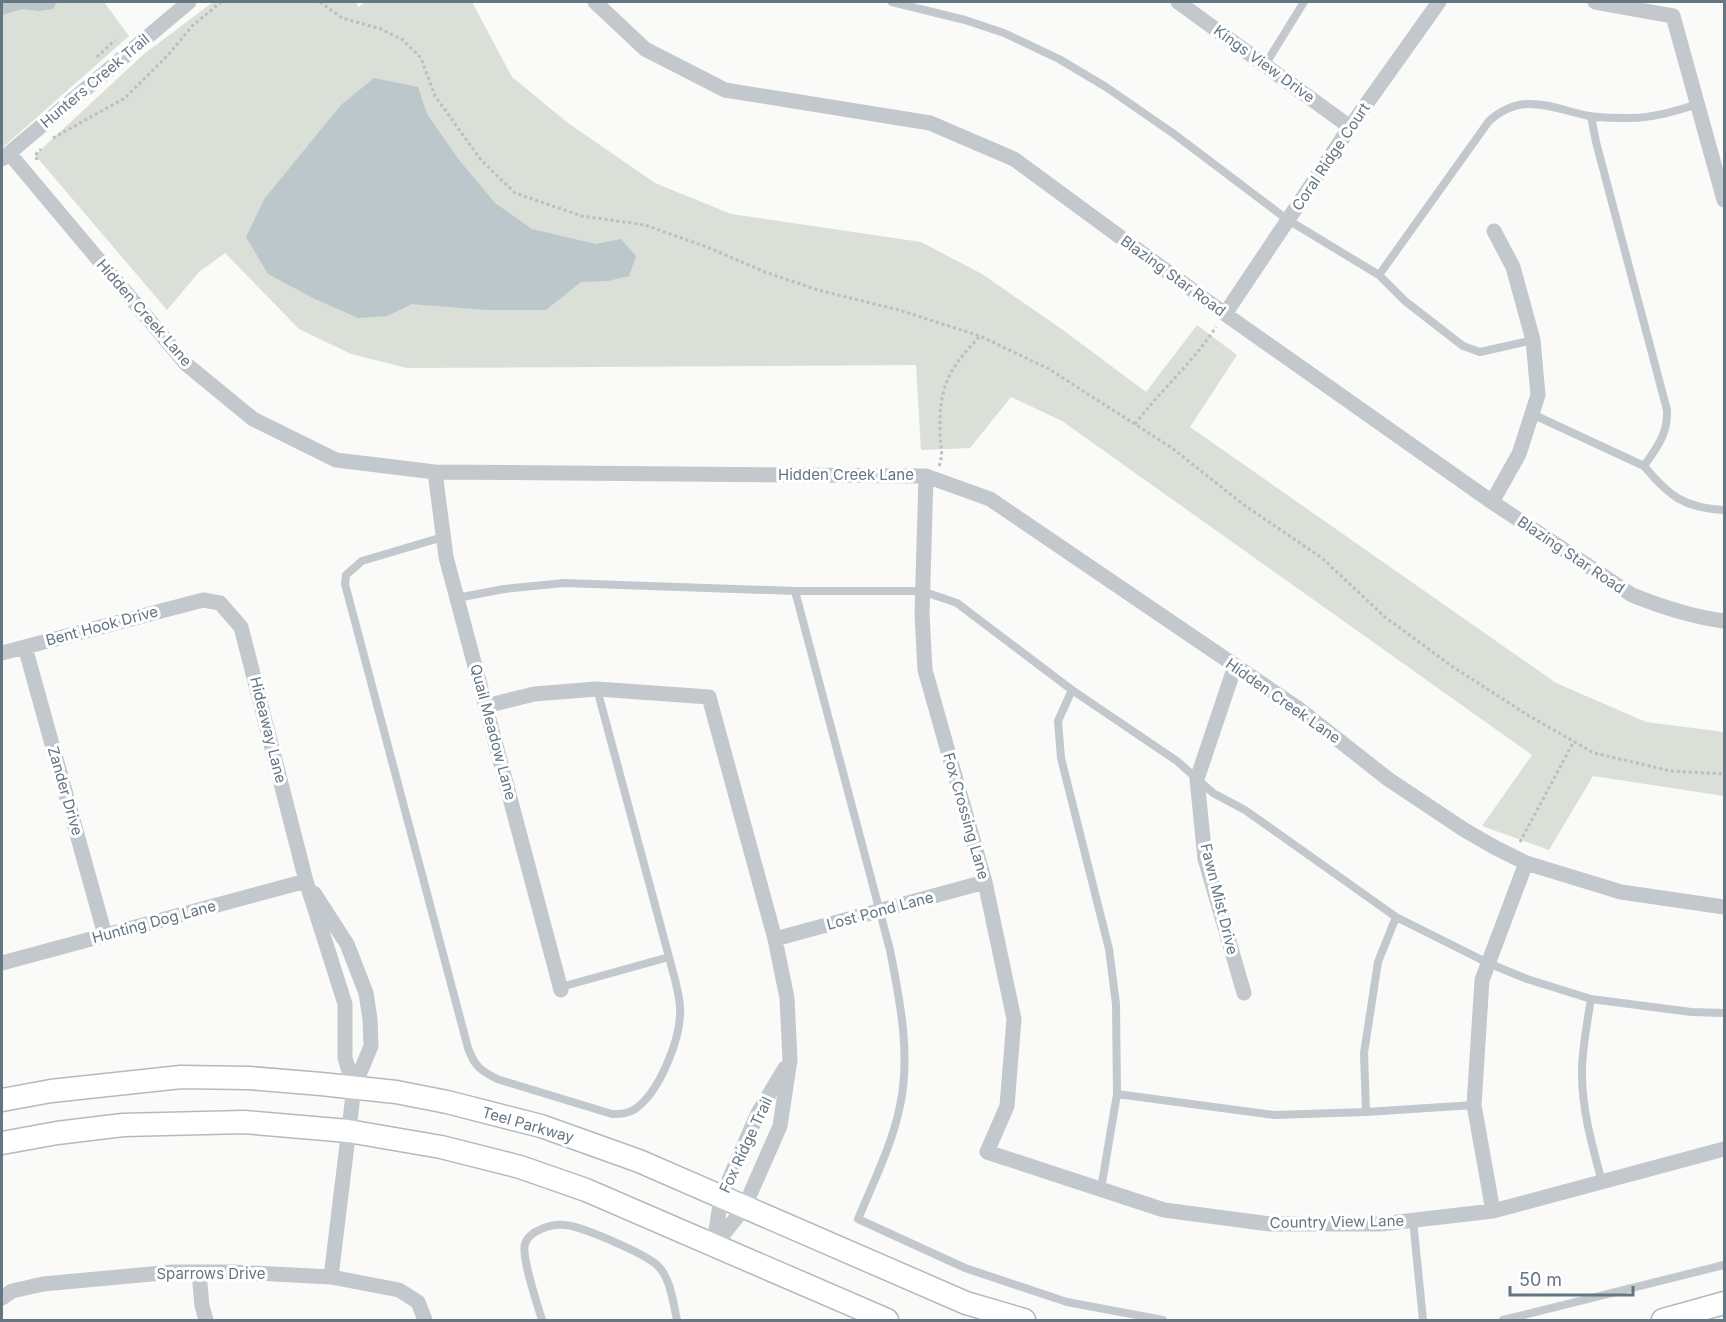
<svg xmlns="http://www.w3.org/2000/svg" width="1726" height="1322" viewBox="0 0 1726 1322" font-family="Inter,sans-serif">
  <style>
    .green { fill: #dadfd7 }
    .water { fill: #bbc7cb }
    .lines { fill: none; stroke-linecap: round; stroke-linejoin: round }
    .secondary-casing { stroke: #b3babf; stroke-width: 25 }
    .path { stroke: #bbbfc2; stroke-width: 3; stroke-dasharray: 3 3; stroke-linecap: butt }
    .service { stroke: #c3c8cc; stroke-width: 8 }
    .minor { stroke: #c3c8cc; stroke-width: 15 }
    .secondary { stroke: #fff; stroke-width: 22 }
    .labels { text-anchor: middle; stroke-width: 6; stroke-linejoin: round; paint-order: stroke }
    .street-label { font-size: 15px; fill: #657683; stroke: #fff }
  </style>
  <rect width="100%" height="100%" fill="#fafaf8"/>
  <path class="green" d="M2,2H104L129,36L2,148Z
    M213,2H355L359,7L365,2H472L512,77L568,123L655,183L731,214L921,242L982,274L1063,330L1146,392L1197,325L1237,355L1190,427L1556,683L1646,722L1724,732V796L1593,776L1549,850L1482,826L1532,755L1062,421L1011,397L970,448L921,450L916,365L407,368L351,354L299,329L225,253L199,272L167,310L35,155L144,54Z"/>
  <path class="water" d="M2,2H57L53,9L39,11L22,9L2,15Z
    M374,78L418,87L427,114L459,160L495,203L532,229L596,244L621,239L636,256L629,276L608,281L581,282L546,310H486L412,304L387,316L358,318L315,299L268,274L246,237L265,198L341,105Z"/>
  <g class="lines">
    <g class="secondary-casing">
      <path id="secondary" d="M2,1100L51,1091L181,1077L249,1078L321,1084L396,1092L447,1102L541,1126L639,1161L966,1303L1024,1320
        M2,1143L57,1133L123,1125L244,1122L348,1131L441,1147L520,1167L586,1190L887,1320
        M1663,1320L1724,1303"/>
    </g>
    <path class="path" d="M320,2L342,18L381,29L403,40L421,58L435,96L481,160L515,193L582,216L645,225L707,247L765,272L818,290L899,310L980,336L1049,369L1172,448L1244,505L1322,558L1385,617L1453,667L1526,714L1594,753L1671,771L1724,774
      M97,57L115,40
      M53,138L125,98L169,54L192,26L221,2
      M37,160L35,155L41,149
      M1135,424C1161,390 1193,362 1216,327
      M939,466C944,454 940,445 940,433C939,386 948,370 980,336
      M1520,842L1574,741"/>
    <path class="service" d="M892,2L965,20L1004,33L1059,59L1106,87L1174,134L1288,220L1379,275L1405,301L1463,346L1480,352L1533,340
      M1265,65L1304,2
      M1591,116L1596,142L1667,410C1668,434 1657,447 1644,466C1669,496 1684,508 1724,510
      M1379,275L1489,121C1523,91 1551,108 1589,116C1602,118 1617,118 1630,118C1653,118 1676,111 1698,104
      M1532,414L1644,466
      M443,537L362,561L346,575L345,584L468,1048C475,1067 480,1070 497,1079L612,1114C620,1114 628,1114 635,1109C660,1092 682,1036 680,1007C679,990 673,973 669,957
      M795,591L890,950C900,1001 911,1055 900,1106C892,1145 873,1183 858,1219L965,1268L1067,1302L1163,1320
      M457,598L504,589L564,583L795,591H922L957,603L1072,690L1177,761L1213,793L1245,810L1396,917L1488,963L1527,979L1591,999L1691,1012L1724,1013
      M1072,690L1058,721L1061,758L1109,949L1116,1004L1117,1094L1101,1189
      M561,987L669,957L597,689
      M1591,999C1587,1022 1583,1045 1582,1068C1581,1107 1592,1145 1602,1182
      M1117,1094L1274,1115L1366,1112L1474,1105
      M1366,1112L1364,1053L1378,962L1396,917
      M1413,1220L1423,1320
      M542,1320C538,1306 521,1257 525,1244C529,1230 552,1224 564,1225C580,1225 645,1254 657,1265C671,1278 673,1303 677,1320
      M1503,1320L1724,1265"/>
    <path class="minor" d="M595,2L645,49L725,90L930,123L1014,159L1225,314L1492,502L1632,595C1662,607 1693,617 1724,621
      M1178,2L1350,127
      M1595,2L1673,16L1724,200
      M9,153L186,364L253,419L336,460L435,472L926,476L990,499L1299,709L1388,779L1463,829L1494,847L1526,863L1621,892L1724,907
      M2,159L189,2
      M1225,314L1350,127L1439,2
      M435,472L446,557L561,990
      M926,476L922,614L925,670L985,882L1014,1019L1007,1106L987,1152L1164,1210L1270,1224H1381L1493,1211L1724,1149
      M1492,502L1519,454L1538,395L1533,340L1513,267L1494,231
      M25,647L105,935
      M2,653L203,600L220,603L241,627L306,881L345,1004V1058L354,1087
      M1235,666L1197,779L1205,859L1244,993
      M486,706L534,694L597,689L709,697L775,939L787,998L790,1060L780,1126L744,1208L714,1246
      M314,893L347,944L366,993L370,1019L371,1046L354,1087L331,1277
      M775,939L985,882
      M2,963L306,881
      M1493,1211L1474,1105L1482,980L1526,863
      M714,1244L721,1198L758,1113L785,1068
      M199,1272L202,1306L206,1320
      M2,1298L12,1291L43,1284L173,1272H233L331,1277L399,1290L418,1302L425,1320"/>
    <use href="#secondary" class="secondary"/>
  </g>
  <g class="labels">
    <g class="street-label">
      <text transform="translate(1264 64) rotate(36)" y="5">Kings View Drive</text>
      <text transform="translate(95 81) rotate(-40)" y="5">Hunters Creek Trail</text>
      <text transform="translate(1331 157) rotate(-56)" y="5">Coral Ridge Court</text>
      <text transform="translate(1173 276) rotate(36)" y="5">Blazing Star Road</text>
      <text transform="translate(144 313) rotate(49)" y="5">Hidden Creek Lane</text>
      <text x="846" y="480">Hidden Creek Lane</text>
      <text transform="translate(1571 555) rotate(34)" y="5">Blazing Star Road</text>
      <text transform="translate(102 626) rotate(-15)" y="5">Bent Hook Drive</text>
      <text transform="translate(1283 701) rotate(35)" y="5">Hidden Creek Lane</text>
      <text transform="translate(268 730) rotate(76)" y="5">Hideaway Lane</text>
      <text transform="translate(493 732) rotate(75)" y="5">Quail Meadow Lane</text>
      <text transform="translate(65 791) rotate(74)" y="5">Zander Drive</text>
      <text transform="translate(966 816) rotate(74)" y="5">Fox Crossing Lane</text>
      <text transform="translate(1219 899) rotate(76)" y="5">Fawn Mist Drive</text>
      <text transform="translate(880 911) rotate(-15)" y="5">Lost Pond Lane</text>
      <text transform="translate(154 922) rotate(-15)" y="5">Hunting Dog Lane</text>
      <text transform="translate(528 1125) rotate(16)" y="5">Teel Parkway</text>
      <text transform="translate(746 1145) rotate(-65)" y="5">Fox Ridge Trail</text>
      <text transform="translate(1337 1222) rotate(-1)" y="5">Country View Lane</text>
      <text x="211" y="1279">Sparrows Drive</text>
    </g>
  </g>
  <rect width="1726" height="1322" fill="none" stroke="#657683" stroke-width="6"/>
  <path d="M1510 1286v9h123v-9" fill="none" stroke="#657683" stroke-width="3"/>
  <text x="1519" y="1286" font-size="18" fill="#657683" stroke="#ffffff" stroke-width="4.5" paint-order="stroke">50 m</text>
</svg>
